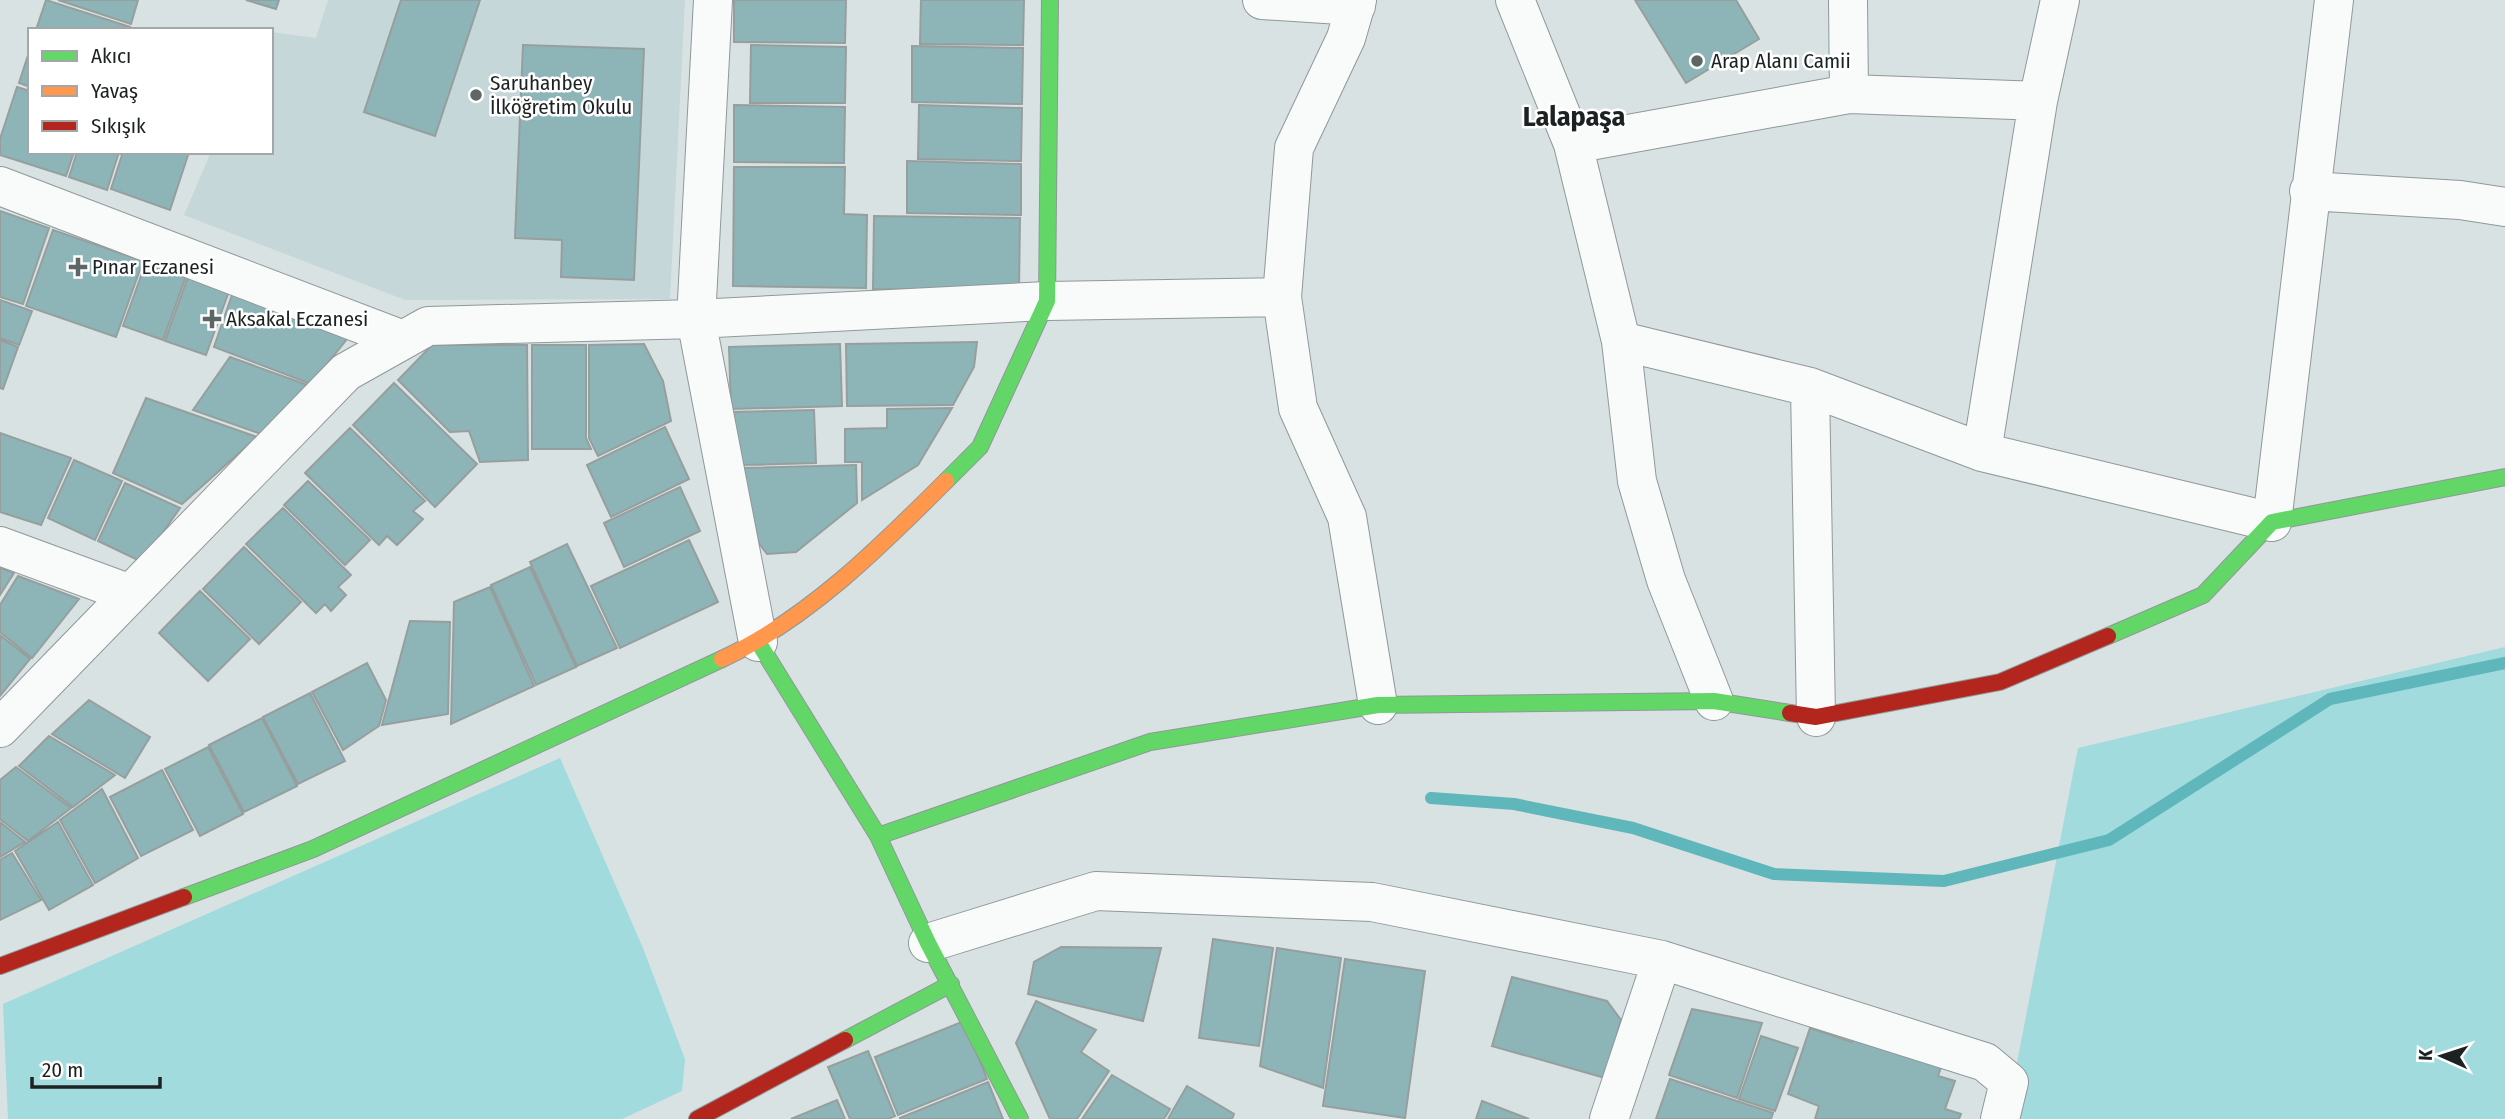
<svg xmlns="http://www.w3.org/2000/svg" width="2505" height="1119" viewBox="0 0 2505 1119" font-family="'Fira Sans Condensed',sans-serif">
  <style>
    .built { fill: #c5d7d8 }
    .green { fill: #a1dbde }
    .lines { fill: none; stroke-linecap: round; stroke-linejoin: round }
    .stream { stroke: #5fb7bc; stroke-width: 12 }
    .building { fill: #8db5b7; stroke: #979e9e; stroke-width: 2 }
    .street-casing { stroke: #909898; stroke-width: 40 }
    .fast-casing { stroke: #909898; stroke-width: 18 }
    .slow-casing { stroke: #909898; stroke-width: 18 }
    .jam-casing { stroke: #909898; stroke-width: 18 }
    .street { stroke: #f9fbfb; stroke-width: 38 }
    .fast { stroke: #63d668; stroke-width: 16 }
    .slow { stroke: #ff974d; stroke-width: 16 }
    .jam { stroke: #b3261e; stroke-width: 16 }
    .poi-dot { fill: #5e6565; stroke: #fff; stroke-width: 2.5 }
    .labels { text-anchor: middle; stroke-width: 5; stroke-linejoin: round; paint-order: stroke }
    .poi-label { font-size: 21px; fill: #1c2222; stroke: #fff; text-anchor: start }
    .district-label { font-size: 28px; font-weight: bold; fill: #1c2222; stroke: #fff }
  </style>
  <rect width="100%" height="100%" fill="#d8e2e2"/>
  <path class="built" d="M328,0H685L670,299L405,300L184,215L211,152H271V32L316,38Z"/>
  <path class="green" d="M2505,647V1119H2006L2078,748Z
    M560,758L643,948L685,1059L682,1091L622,1119H8L3,1004Z"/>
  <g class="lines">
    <path class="stream" d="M1431,798L1514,804L1633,828L1774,874L1944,881L2109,840L2330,699L2505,663"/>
  </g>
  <path class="building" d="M46,0L130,27L129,30H36Z
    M58,0H138L131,24Z
    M246,0H279L276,9Z
    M401,0H480L435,136L364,112Z
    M734,0H846L845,43L734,42Z
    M921,0H1024L1023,45L920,44Z
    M1635,0H1736L1759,39L1686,83Z
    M523,45L644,49L634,280L561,277L562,240L515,238Z
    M751,45L846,47L845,103H750Z
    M912,46L1023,48L1022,104L912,102Z
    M30,49V87L19,83Z
    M17,87L30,91V152H74L66,176L0,155V139Z
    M734,105L845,107L844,163L734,162Z
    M919,105L1022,108L1021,161L918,159Z
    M77,152H119L107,190L69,177Z
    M123,152H189L170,210L111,189Z
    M907,161L1021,164V215L907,213Z
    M734,167H845L844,214L867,215L866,288L733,286Z
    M0,211L49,228L23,304L0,297Z
    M874,216L1020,218L1019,291L873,289Z
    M53,230L143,261L116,337L26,306Z
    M146,262L186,276L163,340L123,326Z
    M188,277L229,291L206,355L165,341Z
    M233,292L351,334L311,384L214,347Z
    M0,300L32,311L19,345L0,338Z
    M0,340L18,347L3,389L0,388Z
    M977,342L974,367L953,405L847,406L846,344Z
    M644,344L663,381L671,421L598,456L589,438V345Z
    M840,344L842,406L731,409L729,347Z
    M432,345H527L528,460L480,462L469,431L450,432L398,380Z
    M532,345H586V438L591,449H532Z
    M230,357L310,386L261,434L193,410Z
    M394,383L477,464L435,507L353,425Z
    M146,398L257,437L182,504L113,473Z
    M952,408L918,465L862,500V462H845V429L887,428V409Z
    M814,410L816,463L741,465L730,412Z
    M665,427L689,479L611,517L587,465Z
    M350,428L425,501L413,511L423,519L397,545L387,536L379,545L305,473Z
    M0,433L71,458L41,525L0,512Z
    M74,460L122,481L95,540L48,518Z
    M856,465L857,503L796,552L767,554L752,534L742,468Z
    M308,481L370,540L345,565L284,505Z
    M125,483L180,508L142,562L98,541Z
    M680,487L700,531L624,567L604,523Z
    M283,508L351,575L338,587L346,595L331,611L325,604L316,613L246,544Z
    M689,540L718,602L620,648L591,586Z
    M567,544L617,648L577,666L530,562Z
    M244,547L301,602L259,644L203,589Z
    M530,567L576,667L536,685L491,585Z
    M0,568L14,573L0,595Z
    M18,576L79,599L32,658L0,632V605Z
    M490,587L534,686L451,724L454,602Z
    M200,591L250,639L208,681L159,633Z
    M410,621L450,622L448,714L382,725Z
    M0,635L30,659L0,696Z
    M367,663L386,700L379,726L343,750L312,692Z
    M310,693L345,761L298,784L263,717Z
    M89,700L150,737L125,778L52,734Z
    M262,718L297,786L244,812L209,745Z
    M49,736L115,775L73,807L19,766Z
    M208,747L243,814L200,836L165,769Z
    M16,767L71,808L28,841L0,819V780Z
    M162,770L193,830L141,856L110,797Z
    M102,789L138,858L95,883L60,820Z
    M0,822L25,842L0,857Z
    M58,822L93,885L49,910L15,851Z
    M12,853L41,900L0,920V860Z
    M1213,939L1273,948L1259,1046L1199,1038Z
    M1061,947L1161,948L1143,1021L1028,994L1034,962Z
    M1277,948L1341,958L1323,1088L1260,1066Z
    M1345,959L1425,971L1405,1118L1323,1106Z
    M1512,977L1607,1001L1621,1020L1605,1078L1492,1046Z
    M1036,1001L1096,1030L1081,1052L1109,1071L1077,1119H1050L1016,1043Z
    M1692,1009L1762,1023L1737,1098L1669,1075Z
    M964,1021L987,1079L898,1115L875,1057Z
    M1810,1028L1852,1042L1857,1029L1944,1059L1938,1076L1955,1081L1945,1109L1961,1114L1959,1119H1815L1819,1106L1788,1094Z
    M1761,1036L1798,1048L1775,1111L1739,1099Z
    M868,1051L895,1116L888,1119H850L828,1067Z
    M1112,1075L1170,1109L1164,1119H1082Z
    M1670,1079L1773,1113L1771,1119H1656Z
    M988,1082L1003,1119H900V1118Z
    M1187,1086L1234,1114L1232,1119H1168Z
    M837,1100L845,1119H791Z
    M1482,1101L1529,1119H1476Z"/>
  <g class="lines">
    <g class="street-casing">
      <path id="street" d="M713,0L696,319L758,642
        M1262,0L1356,6
        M1357,0L1346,38L1294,148L1282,297L1298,408L1347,517L1378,705
        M1515,0L1573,144L1621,341L1637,481L1666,580L1714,701
        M1848,0L1849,94
        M1573,144L1849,94L2038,101
        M0,186L403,340
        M2309,191L2460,200L2505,207
        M1621,341L1810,387L1982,452L2272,522L2334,0
        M1810,387L1816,717
        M1982,452L2038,101L2060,0
        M0,546L128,593
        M0,728L346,372L428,326L696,319L1047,301L1282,297
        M928,943L1096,891L1372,902L1662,960L1985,1062L2009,1082L2000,1119
        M1609,1119L1662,960"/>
    </g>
    <g class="fast-casing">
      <path id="fast" d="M946,481L980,447L1047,301L1050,0
        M2108,636L2203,595L2272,522L2505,477
        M758,642L878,836L928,943L1020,1119
        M878,836L1150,742L1378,705L1714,701L1790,713
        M184,897L313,849L722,659
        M845,1040L951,984"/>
    </g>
    <g class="slow-casing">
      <path id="slow" d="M722,659C808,619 880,547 946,481"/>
    </g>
    <g class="jam-casing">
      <path id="jam" d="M1790,713L1816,717L2000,682L2108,636
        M0,966L184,897
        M697,1119L845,1040"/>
    </g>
    <use href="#street" class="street"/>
    <use href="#fast" class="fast"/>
    <use href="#slow" class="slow"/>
    <use href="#jam" class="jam"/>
  </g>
  <g class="poi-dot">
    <circle cx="1697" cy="61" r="7"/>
    <circle cx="476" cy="95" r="7"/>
    <path d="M74.5 256.5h7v7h7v7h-7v7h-7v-7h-7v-7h7z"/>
    <path d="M208.5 308.5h7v7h7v7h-7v7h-7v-7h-7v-7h7z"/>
  </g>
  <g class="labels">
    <g class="poi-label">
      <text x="1711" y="68">Arap Alanı Camii</text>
      <text x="490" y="90">Saruhanbey<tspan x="490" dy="24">İlköğretim Okulu</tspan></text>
      <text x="92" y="274">Pınar Eczanesi</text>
      <text x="226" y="326">Aksakal Eczanesi</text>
    </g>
    <g class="district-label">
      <text x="1574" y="126">Lalapaşa</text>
    </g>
  </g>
  <rect x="28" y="28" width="245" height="126" fill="#ffffff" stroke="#a4a7a7" stroke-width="2"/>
  <rect x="42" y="51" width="35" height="10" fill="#63d668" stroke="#a4a7a7" stroke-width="2"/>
  <text x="91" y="63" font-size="21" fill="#1c2222">Akıcı</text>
  <rect x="42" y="86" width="35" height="10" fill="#ff974d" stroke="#a4a7a7" stroke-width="2"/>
  <text x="91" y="98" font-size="21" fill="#1c2222">Yavaş</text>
  <rect x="42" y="121" width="35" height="10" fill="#b3261e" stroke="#a4a7a7" stroke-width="2"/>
  <text x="91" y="133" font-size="21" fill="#1c2222">Sıkışık</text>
  <g transform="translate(2442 1056) rotate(273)" stroke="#ffffff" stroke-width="5" paint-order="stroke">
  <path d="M0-5L12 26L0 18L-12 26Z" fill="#1c2222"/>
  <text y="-10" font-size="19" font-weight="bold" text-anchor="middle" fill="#1c2222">K</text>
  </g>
  <path d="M32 1077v10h128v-10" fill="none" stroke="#1c2222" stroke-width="3.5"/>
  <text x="42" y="1077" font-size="21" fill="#1c2222" stroke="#ffffff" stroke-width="5" paint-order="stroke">20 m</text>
</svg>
